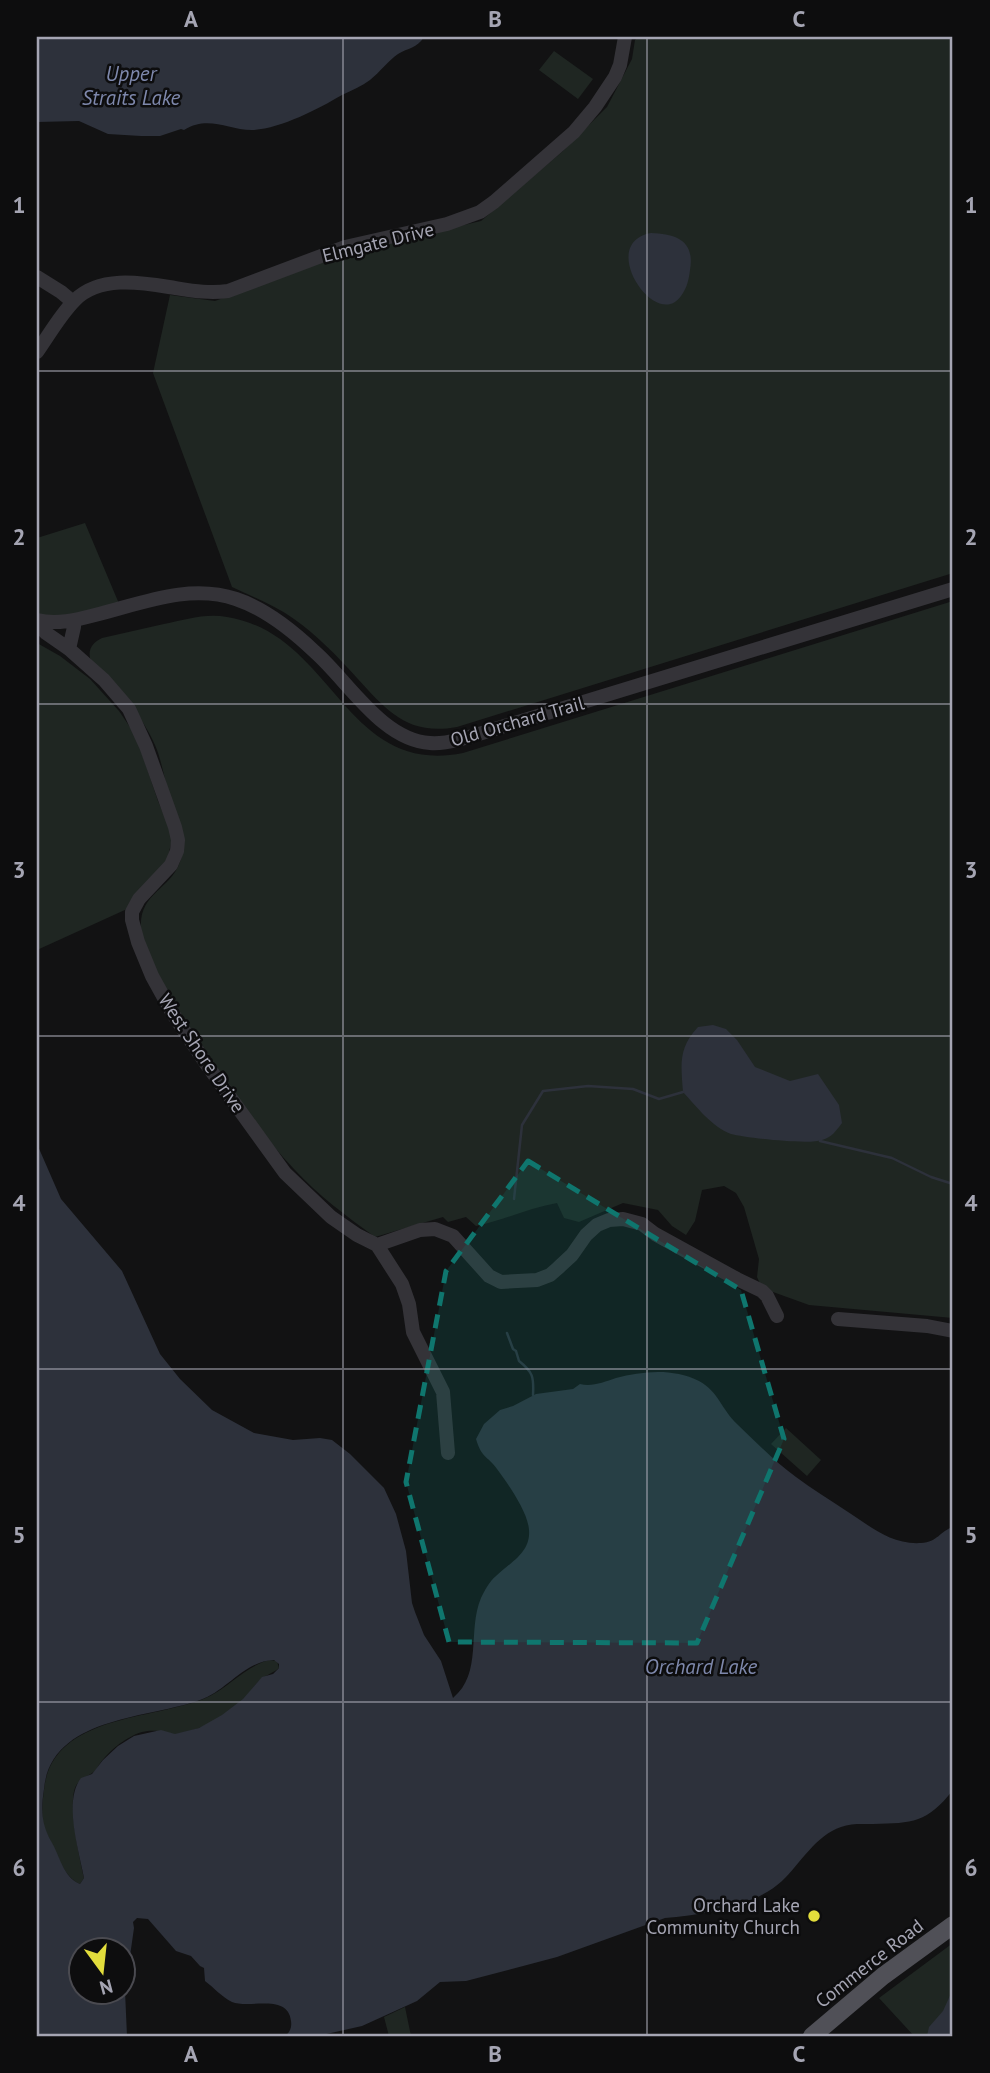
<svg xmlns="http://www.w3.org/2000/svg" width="990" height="2073" viewBox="0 0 990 2073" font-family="'PT Sans',sans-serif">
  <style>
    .green { fill: #1f2622 }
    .water { fill: #2d313b; fill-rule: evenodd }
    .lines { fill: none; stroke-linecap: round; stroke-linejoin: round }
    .stream { stroke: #2d313b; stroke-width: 2.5 }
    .minor { stroke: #343338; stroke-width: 14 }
    .major { stroke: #505057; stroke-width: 18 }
    .marked { fill: #0f766e; fill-opacity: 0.2; stroke: #0f766e; stroke-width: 5; stroke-dasharray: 14 9; stroke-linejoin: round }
    .grid { fill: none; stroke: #a5a5b3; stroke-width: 2; stroke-opacity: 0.55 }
    .poi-dot { fill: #e2dd3c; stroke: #0d0d0e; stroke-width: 2.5 }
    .labels { text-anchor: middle; stroke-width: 5; stroke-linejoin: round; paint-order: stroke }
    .street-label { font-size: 19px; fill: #a5a5b3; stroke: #0d0d0e }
    .poi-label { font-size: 19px; fill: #a5a5b3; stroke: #0d0d0e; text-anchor: end }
    .water-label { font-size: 21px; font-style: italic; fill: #7e88ac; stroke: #0d0d0e }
    .neatline { fill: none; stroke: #a5a5b3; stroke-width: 2.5 }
    .grid-label { font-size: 23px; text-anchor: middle; font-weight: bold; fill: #a5a5b3 }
  </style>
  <rect width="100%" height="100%" fill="#121213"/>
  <path class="green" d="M638,37H953V573L457,727C408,736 387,711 357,678C338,657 317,635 294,619C276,606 253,597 232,587L153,373L170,295L215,301L353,251L481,221L563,151L607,107L632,59L635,40Z
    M554,51L593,79L578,99L539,70Z
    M85,523L120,606L54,620L37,614V538Z
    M953,601V1318L809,1305L762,1288L757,1277L759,1259L744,1207L736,1193L724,1186L702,1190L695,1221L686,1235L672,1226L658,1210L623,1203L579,1222L564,1218L557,1203C529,1208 504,1220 476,1226L466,1217L448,1222L443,1217L375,1237C346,1216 318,1195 294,1169C258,1132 230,1088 202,1045C182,1015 144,965 141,928C139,893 170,890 180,862C189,837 178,819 170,796C164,779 162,761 155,745C141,712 114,687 91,661C87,650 92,643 102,638C123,633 143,629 164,624C185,620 205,613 227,617C334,634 344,777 463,753Z
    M37,643L60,656L90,679L119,711L136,736L158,801L169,827L172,839L167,861L127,909L37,950Z
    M786,1428L821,1460L807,1476L771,1444Z
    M269,1660L277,1661L279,1668C273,1673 268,1674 261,1679C255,1684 250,1693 244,1699C232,1711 215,1722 199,1728C193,1730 180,1735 174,1734C162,1732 155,1729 142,1732C125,1737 106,1753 97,1768C92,1776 82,1776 77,1784C66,1799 80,1860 84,1878L80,1884C63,1877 57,1852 48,1836C40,1821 42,1806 44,1790C52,1712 158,1721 210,1696C231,1685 245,1667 269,1660Z
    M953,1943V2036H914L879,1998Z
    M405,2007L411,2036H389L384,2017Z"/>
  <path class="water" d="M37,37H424C417,48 408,48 398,54C389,60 380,72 370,80C362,86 352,90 342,95C318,109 280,129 252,130C227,130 209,115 184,130L181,129L160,136H141L108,134L79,121L37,122Z
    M651,233C677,234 695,241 690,270C689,279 687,288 681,296C656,332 596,243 651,233Z
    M713,1025L726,1029L737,1040L755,1067L790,1081L818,1074L839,1105L842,1123C836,1131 832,1137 822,1140C809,1145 746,1138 731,1134C712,1127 696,1106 683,1092C681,1065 678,1048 698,1027Z
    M37,1144L61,1199L122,1271L160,1354L180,1379L212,1410L254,1433L293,1440L320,1438L332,1440L350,1454L384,1488L396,1514L406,1551L412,1603L415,1612L424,1635L441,1661L453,1698C483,1673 467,1631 481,1598C485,1590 489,1582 496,1576C509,1563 531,1553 529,1530C528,1512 508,1484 497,1469C487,1455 482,1459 476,1439L484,1424L500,1410L513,1406L536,1394L573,1389L580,1384C592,1387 604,1382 616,1378C643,1371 673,1368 699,1381C718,1391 722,1410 737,1424C756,1442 775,1462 796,1477C812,1489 829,1499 845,1510C869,1525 890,1545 921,1543C938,1542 940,1531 953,1527V1790C927,1823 913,1823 873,1824C863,1824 851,1823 841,1827C816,1835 800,1864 782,1881C754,1907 701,1915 665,1918L557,1957L466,1981L440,1982L417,2001L362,2026L322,2035L285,2036C290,2032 292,2028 291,2021C288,1993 249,2009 232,2002C222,1997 213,1987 205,1981L204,1968L200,1966L191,1956L176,1951L148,1919L137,1918L133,1922L134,1928L125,1991L127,2036H37ZM274,1660L279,1664V1668L273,1674L262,1677L243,1699L222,1715L199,1728L175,1734L161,1730L134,1736L118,1746L103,1760L92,1774L81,1778C63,1801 79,1851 84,1878L80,1884C63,1877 60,1856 51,1841C41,1823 41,1809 44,1789C51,1716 148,1719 200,1700C227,1691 244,1661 274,1660ZM80,1951H122V1993H80Z
    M953,1989V2036H927L929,2027L943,2011Z"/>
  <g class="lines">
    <path class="stream" d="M820,1141L892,1158L931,1177L953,1184
      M514,1199L522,1125L543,1091L588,1086L633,1089L659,1099L683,1092
      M507,1333L513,1349L516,1351L519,1361C533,1372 534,1377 533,1395"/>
    <path class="minor" d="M37,277L61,292L73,302
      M37,352C49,335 60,315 75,300C99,276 139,282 169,287C189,290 208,294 228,291L345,247L447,224L480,212L494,202L574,132L595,107L615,77L620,65L625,37
      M37,620C56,625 76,620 95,615C140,604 189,583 236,599C266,609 292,630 315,652C348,681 382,740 430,743C451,745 487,731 508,725L953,589
      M41,621V628L46,633L69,649L104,680L129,709L146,746L175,827L178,840L177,851L171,865L139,899L132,912V920L138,942L152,976L173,1014L207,1065L285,1173L331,1217L357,1235L377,1245L402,1284L409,1304L413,1332L443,1392L448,1453
      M69,649L74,627V620
      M377,1245L420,1230L435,1229L453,1236L489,1276L501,1282L537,1280L550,1275L558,1268L572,1255L586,1235L597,1225L609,1220L623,1219L642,1224L655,1234L737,1279L762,1291L767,1296L777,1316
      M838,1319L927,1326L953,1331"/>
    <path class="major" d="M812,2036L883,1976L953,1925"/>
  </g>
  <path class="marked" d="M528,1161L741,1290L784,1439L697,1643L449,1642L406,1482L446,1271Z"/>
  <path class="grid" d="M343,37V2036M647,37V2036M37,371H953M37,704H953M37,1036H953M37,1369H953M37,1702H953"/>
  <circle class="poi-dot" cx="814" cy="1916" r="7"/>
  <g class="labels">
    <g class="street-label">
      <text transform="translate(378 242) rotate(-14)" y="7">Elmgate Drive</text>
      <text transform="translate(517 721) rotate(-16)" y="7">Old Orchard Trail</text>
      <text transform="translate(202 1053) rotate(56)" y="7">West Shore Drive</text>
      <text transform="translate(869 1963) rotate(-38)" y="7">Commerce Road</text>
    </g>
    <g class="poi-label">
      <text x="800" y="1912">Orchard Lake<tspan x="800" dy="22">Community Church</tspan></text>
    </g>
    <g class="water-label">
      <text x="131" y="81">Upper<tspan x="131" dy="24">Straits Lake</tspan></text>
      <text x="701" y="1674">Orchard Lake</text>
    </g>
  </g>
  <rect width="990" height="2073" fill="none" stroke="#0d0d0e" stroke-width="77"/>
  <g transform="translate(102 1971) rotate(165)"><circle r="33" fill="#0d0d0e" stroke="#4a4a50" stroke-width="2"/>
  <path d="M0-5L12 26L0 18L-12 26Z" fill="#e2dd3c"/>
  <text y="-10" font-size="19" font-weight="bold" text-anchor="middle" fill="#a5a5b3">N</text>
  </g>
  <rect x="38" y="38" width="913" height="1997" class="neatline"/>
  <g class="grid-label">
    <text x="191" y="27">A</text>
    <text x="495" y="27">B</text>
    <text x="799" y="27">C</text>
    <text x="19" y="213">1</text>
    <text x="971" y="213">1</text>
    <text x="19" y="545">2</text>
    <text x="971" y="545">2</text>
    <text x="19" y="878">3</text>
    <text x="971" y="878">3</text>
    <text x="19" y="1211">4</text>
    <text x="971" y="1211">4</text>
    <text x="19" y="1543">5</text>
    <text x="971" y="1543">5</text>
    <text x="19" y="1876">6</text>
    <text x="971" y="1876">6</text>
    <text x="191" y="2062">A</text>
    <text x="495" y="2062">B</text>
    <text x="799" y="2062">C</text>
  </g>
</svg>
